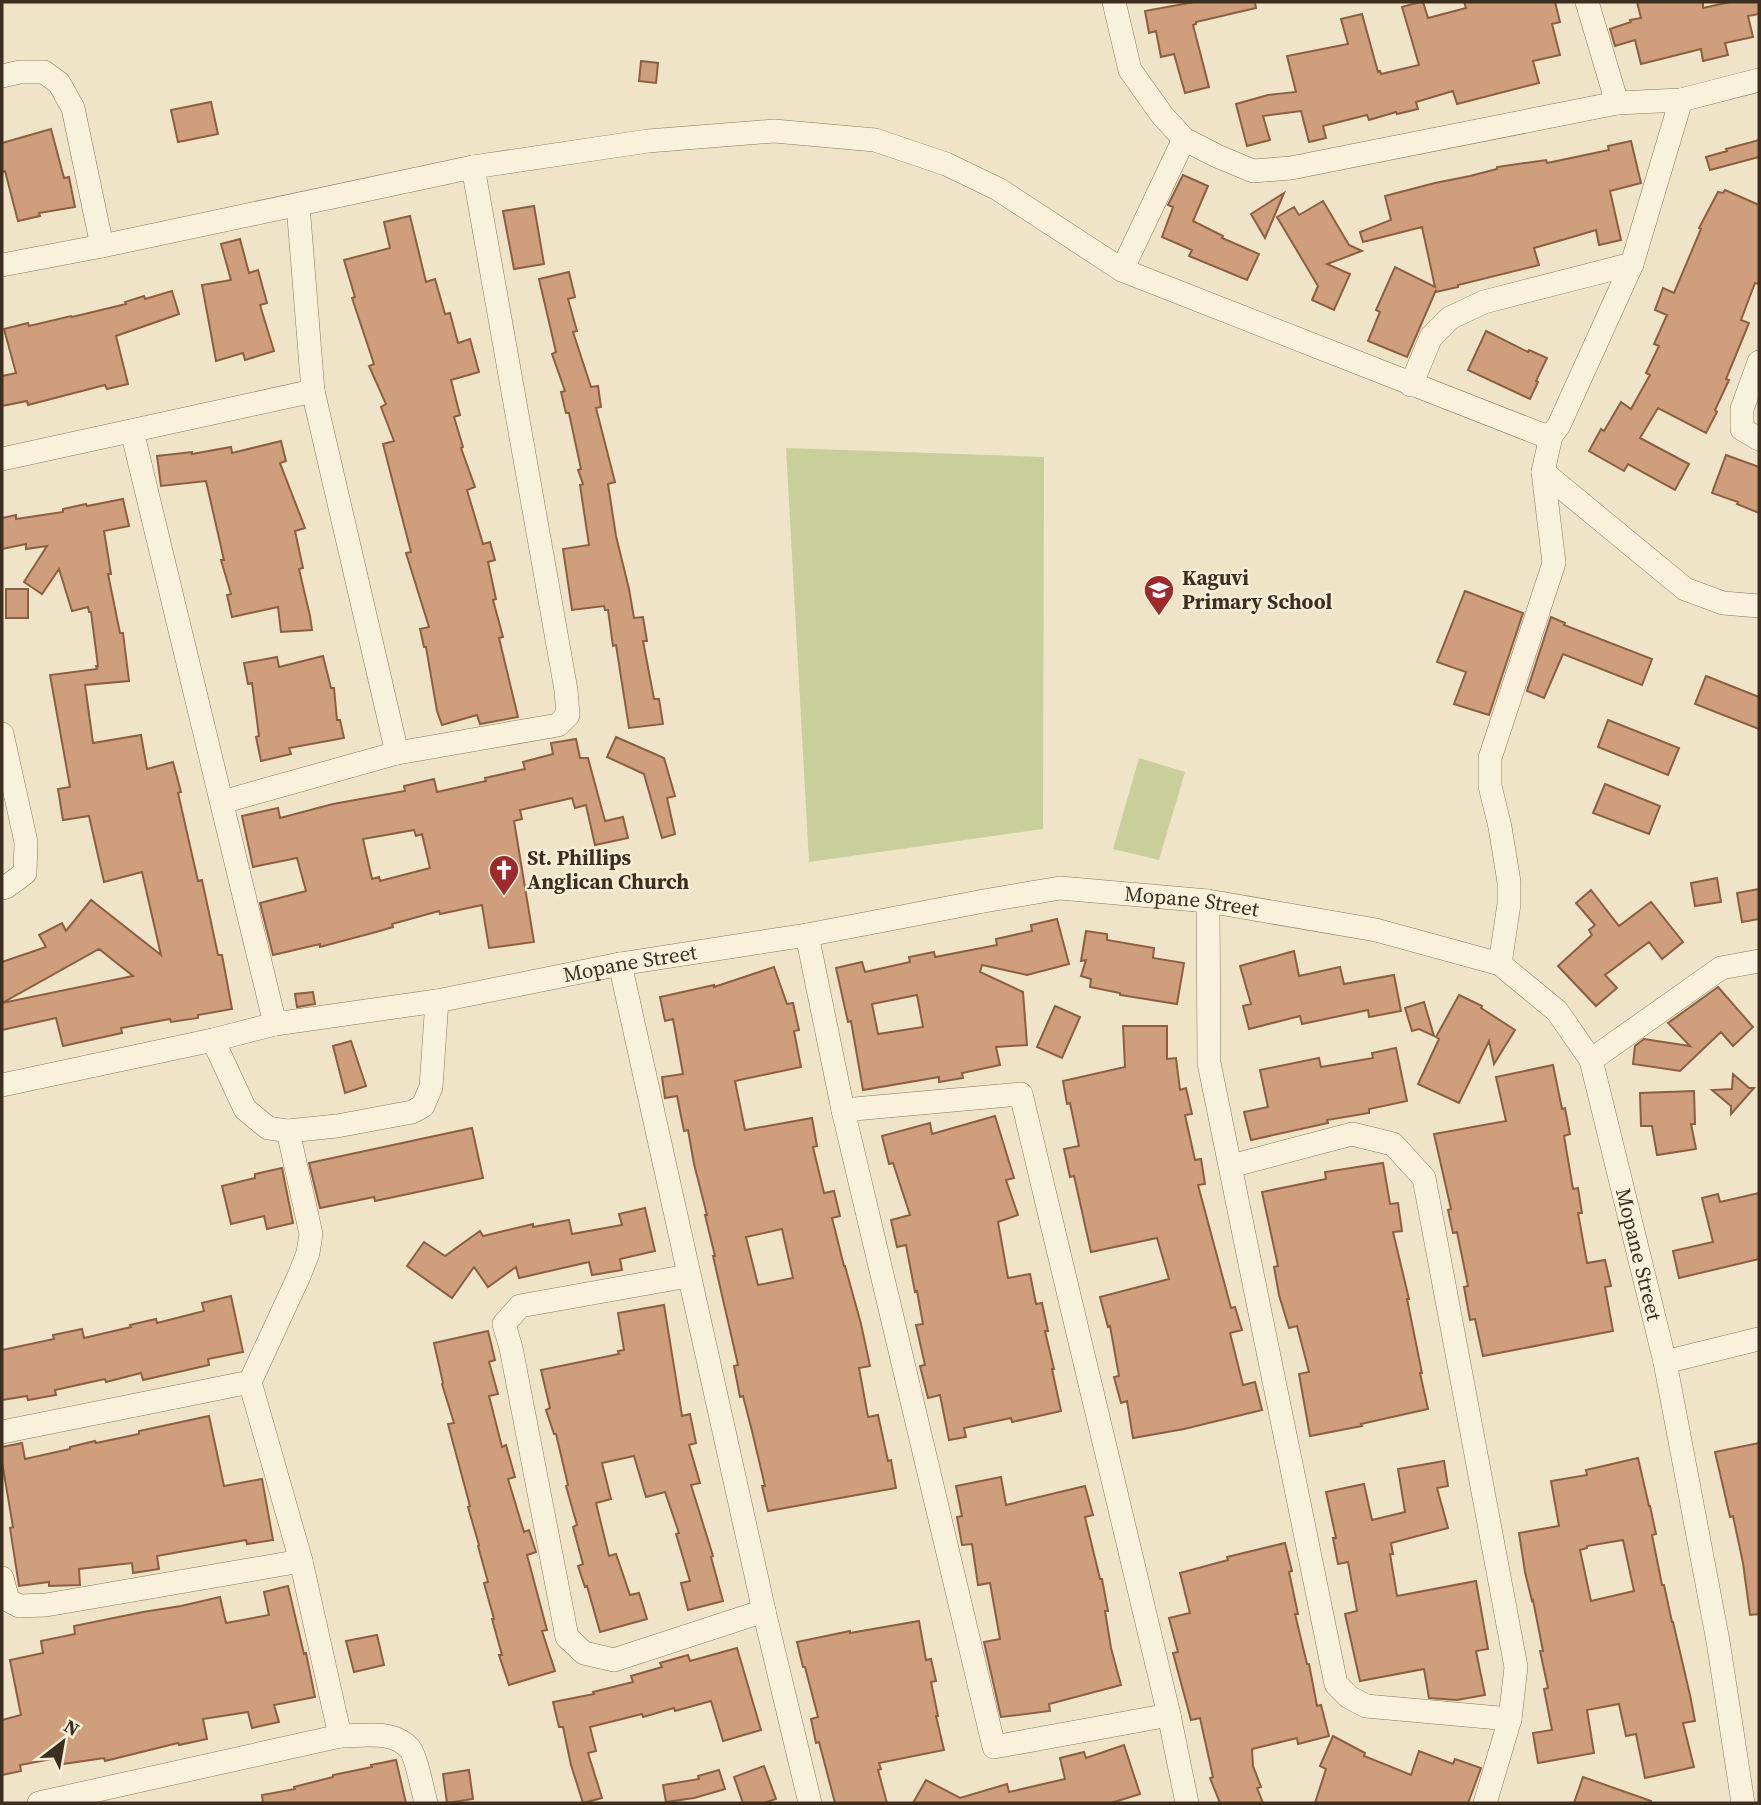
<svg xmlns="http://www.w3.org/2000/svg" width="1761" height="1805" viewBox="0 0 1761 1805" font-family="'Source Serif 4',serif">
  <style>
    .green { fill: #c9cf9b }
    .building { fill: #cf9f7d; stroke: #8d5f41; stroke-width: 2; fill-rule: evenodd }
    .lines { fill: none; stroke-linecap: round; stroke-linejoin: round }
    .minor-casing { stroke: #8d765c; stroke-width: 24 }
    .minor { stroke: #faf1dc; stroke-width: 23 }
    .labels { text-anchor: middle; stroke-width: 5; stroke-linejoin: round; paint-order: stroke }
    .poi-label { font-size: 21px; font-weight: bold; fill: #3d2e20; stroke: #f7eed8; text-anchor: start }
    .street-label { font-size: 21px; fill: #3d2e20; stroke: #f7eed8 }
  </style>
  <rect width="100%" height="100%" fill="#f0e4c8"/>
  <path class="green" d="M786,448L1044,457L1043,829L809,862Z
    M1139,758L1185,772L1159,860L1113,849Z"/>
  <path class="building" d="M1194,2H1255L1256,8L1196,22V24L1193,25L1209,87L1185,93L1174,54L1161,57L1156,31L1149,33L1145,11Z
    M1420,2H1423L1428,18L1466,8L1464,2H1555L1560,22L1552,24L1560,55L1533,61L1539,83L1457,104L1453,91L1416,102L1418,109L1397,114L1396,112L1369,120L1367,115L1323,126L1326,138L1309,142L1301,111L1263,116L1270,140L1247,146L1236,104L1268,95L1296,92L1287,56L1348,44L1341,19L1362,14L1378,72L1380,71L1381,74L1419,65L1402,7Z
    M1637,2H1703V8L1730,2H1759V14L1748,16L1753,37L1725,43L1728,55L1703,61L1701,49L1641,64L1635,40L1615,46L1610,29L1631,22L1630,20L1641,18Z
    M641,61L658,63L656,83L639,81Z
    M211,102L218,134L178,142L171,110Z
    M51,129L64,178L69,177L75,207L39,213L40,216L18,221L5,171L2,172V143Z
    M1759,140V157L1710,170L1706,157L1727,151L1726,149Z
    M1631,141L1641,183L1610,191L1621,240L1599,245L1596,230L1569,238L1534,248L1539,265L1458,285V287L1436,292V290L1407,357L1368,341L1380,312L1376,310L1395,267L1435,287L1422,227L1363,242L1360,232L1391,220L1385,196L1435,183L1470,176L1497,169V167L1546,160L1547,163L1609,150L1608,146Z
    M1183,175L1208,186L1193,221L1223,236L1222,238L1259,254L1247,280L1189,256L1192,250L1162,237L1173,207L1168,205Z
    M1725,190L1759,205V284L1755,283L1741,320L1749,323L1726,379L1729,380L1715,410L1717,412L1706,433L1658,408L1640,438L1689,464L1675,490L1628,464L1624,471L1589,451L1601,429L1604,431L1621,402L1631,409L1650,375L1646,373L1659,346L1654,344L1667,315L1655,310L1663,288L1674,293L1701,229L1699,228L1718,192L1723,193Z
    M1284,193L1265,238L1251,214Z
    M1323,201L1349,245L1362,251L1327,264L1350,274L1334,310L1312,300L1318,286L1277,217L1294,207L1299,215Z
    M534,206L544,264L514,269L503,211Z
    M410,216L426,282L435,279L445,314L450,313L458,343L470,339L479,372L451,380L460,415L454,417L463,447L461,448L475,487L467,490L483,544L490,542L495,560L488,562L496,599L493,600L503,637L499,638L518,717L480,724L477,715L442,725L437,711L426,647H424L420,629L429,627L406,553L411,552L383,444L394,441L381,407L386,404L369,366L374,364L352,298L355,297L344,260L390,248L384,222Z
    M240,239L249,273L258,270L267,303L260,305L274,351L245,360L243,353L216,361L202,285L231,280L221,244Z
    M569,272L575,297L568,299L577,331L573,332L591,387L598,386L601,407L596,408L615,482L608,484L616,536L629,589L634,618L643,617L647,641H643L654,699H659L663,724L629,728L616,645L613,646L608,610H605L604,606L572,610L563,549L589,545L580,485L583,484L578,470L581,469L569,413H566L561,392L565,391L552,354L556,352L539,279Z
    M172,291L179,314L116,336L128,384L107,389L105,385L28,405L27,401L2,406V376L16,373L4,329L28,323L29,326L71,316L72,317L126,304L125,302L144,296L145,299Z
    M1486,331L1528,352L1529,350L1547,358L1536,381L1538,382L1530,399L1468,370Z
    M281,441L286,461L280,463L305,528L295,531L303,568L299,569L310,616L312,630L281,632L278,607L232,617L227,595L231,594L221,560H224L206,481L161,486L157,456L192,452V454L231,447L232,453Z
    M1726,455L1759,467V513L1737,504L1738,502L1712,493Z
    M123,499L129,526L104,531L111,574H108L120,633H123L129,681L85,685L93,743L141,735L147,769L173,762L181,792L178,793L198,881L202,880L218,955H222L232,1009L198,1015V1018L171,1022L170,1019L121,1028L122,1033L63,1046L56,1018L2,1030V1003L133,976L99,949L2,1003V962L46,947L39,935L62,923L66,931L91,900L161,955L142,872L104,882L89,816L63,820L58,789L70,787L50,675L97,669L96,666H98L91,612H89L88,607L72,611L59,569L42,594L24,582L47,546L26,549V544L2,549V518L16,515V519L63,512V509L86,504L87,506Z
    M6,589H28V618H6Z
    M1465,591L1523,613L1489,715L1454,704L1466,672L1437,662Z
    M1551,617L1565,623L1564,625L1652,659L1642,685L1563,654L1544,698L1527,691Z
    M323,656L331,688H334L337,720H340L344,738L289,748L291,754L261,761L256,737L259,736L252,683L248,684L244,663L277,657L279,667Z
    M1706,676L1759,697V729L1695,704Z
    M1608,720L1679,748L1668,775L1598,747Z
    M616,737L664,758L675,796L667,798L675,834L662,838L644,774L607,757Z
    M576,739L580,758H588L605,821L623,817L628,838L595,845L586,805L575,808L572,798L520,810L522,819L514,821L534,942L489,948L482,905L440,914L439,911L392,924L393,927L376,932L320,947V944L273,955L260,903L306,891L297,858L253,867L242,816L278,808L280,818L333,804L405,791L404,786L434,779L437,792L486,781L485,778L525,769L523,762L553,754L551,743ZM414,830L416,836L422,834L430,868L380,881L379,877L372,879L363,839Z
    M1605,784L1660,806L1649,834L1593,813Z
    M1717,878L1721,902L1695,906L1691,883Z
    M1759,889V919L1742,922L1737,893Z
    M1591,890L1619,926L1651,902L1683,942L1662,959L1649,942L1605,975L1617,988L1596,1006L1558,966L1592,935L1589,930L1595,925L1576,903Z
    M1057,919L1069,964L1027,975L982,965L980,972L1023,992L1027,1045L996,1047L1000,1065L962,1073L963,1078L939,1082V1077L863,1090L851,1021L848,1022L836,968L862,962L865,972L910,962L909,957L934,952L935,957L997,945L996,939L1032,931L1031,925ZM917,995L923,1027L878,1034L872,1004Z
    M1086,931L1107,934V940L1154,948L1153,958L1184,963L1177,1004L1120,995V993L1090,987L1091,979L1081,976L1086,960L1081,961Z
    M1294,951L1299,976L1340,967L1344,984L1394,975L1401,1011L1369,1017L1368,1010L1302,1024L1300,1016L1249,1029L1243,1006L1251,1004L1240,966Z
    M774,967L787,1004L793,1003L799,1030L794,1031L801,1067L735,1081L745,1130L812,1118L817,1146L813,1147L824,1193L834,1191L840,1216L832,1218L844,1266H845L861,1324L870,1366L859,1368L868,1417L878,1415L888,1461L891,1460L896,1488L768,1511L762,1486H765L752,1431L743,1396L740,1397L734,1366L738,1365L713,1256H715L705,1215H707L694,1164L688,1130L684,1131L677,1096L665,1098L662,1077L683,1074L673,1019L665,1021L660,997L714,985V987ZM782,1229L793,1278L758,1285L746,1237Z
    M1718,987L1753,1027L1733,1046L1721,1032L1680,1071L1633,1064L1635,1046L1644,1039L1690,1046L1668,1023Z
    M313,992L315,1004L297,1007L295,994Z
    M1459,995L1482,1006L1481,1008L1515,1030L1494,1064L1489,1041L1459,1103L1418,1084L1439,1039L1436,1037Z
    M1424,1002L1434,1036L1419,1029L1412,1031L1405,1008Z
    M1055,1006L1080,1017L1062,1058L1037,1047Z
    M1123,1026H1167V1059L1176,1058L1180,1090L1186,1088L1192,1114L1185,1115L1195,1160L1201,1159L1205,1184L1198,1185L1231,1308L1235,1307L1242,1330L1230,1333L1243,1385L1255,1382L1262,1410L1184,1429L1133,1438L1127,1401L1121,1403L1114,1377L1119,1376L1110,1326L1108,1327L1100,1297L1169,1279L1157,1238L1091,1252L1074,1176L1070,1177L1064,1149L1079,1146L1070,1103L1067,1104L1063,1081L1125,1067Z
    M351,1041L366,1086L345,1093L333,1046Z
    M1396,1048L1407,1101L1369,1109V1113L1327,1120L1328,1123L1251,1140L1244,1112L1268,1107L1260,1070L1319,1058L1321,1067L1373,1058L1372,1053Z
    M1553,1065L1562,1109L1565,1108L1570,1134L1564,1136L1573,1189L1578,1188L1582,1213H1578L1587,1263L1605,1260L1611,1286L1605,1287L1613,1331L1483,1356L1475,1319L1470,1320L1464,1287L1468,1286L1457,1232L1453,1233L1448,1210L1451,1209L1434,1134L1506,1121L1496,1077Z
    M1733,1074L1749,1088H1754L1731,1114V1106L1712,1090L1732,1089Z
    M1694,1091L1695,1124H1691L1696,1149L1657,1155L1652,1126H1641L1640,1093Z
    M995,1116L1014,1178L1006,1180L1018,1215L998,1222L1008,1278L1030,1274L1036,1304L1042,1303L1048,1331H1045L1054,1369H1052L1061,1411L1012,1422L1011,1418L964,1428L966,1437L949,1440L940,1395L928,1398L920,1366L925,1365L916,1325L923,1324L917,1291L915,1292L906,1245L897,1247L891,1220L910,1215L893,1163L889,1164L882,1136L930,1123L932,1134Z
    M472,1128L483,1178L375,1201L374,1197L320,1208L309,1163Z
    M1383,1163L1390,1204L1398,1203L1402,1231L1393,1232L1409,1299H1407L1422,1373H1420L1428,1409L1361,1424L1362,1426L1310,1436L1299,1374L1309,1372L1297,1326L1289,1328L1279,1295L1274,1267L1278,1266L1262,1192L1326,1179L1325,1172Z
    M282,1168L293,1223L267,1229L264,1216L231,1224L222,1186L255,1178V1174Z
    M1759,1193V1259L1679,1278L1673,1251L1713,1242L1702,1198L1718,1194L1720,1202Z
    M645,1208L655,1251L620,1259L622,1270L592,1275L589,1262L519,1278L516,1267L488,1287L474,1267L452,1298L407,1266L424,1242L445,1256L480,1231L483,1236L533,1224V1227L569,1220L572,1234L622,1225L619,1214Z
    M231,1296L243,1352L208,1359L209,1365L143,1380L141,1373L106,1382L105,1379L55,1390L56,1395L28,1400L27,1396L2,1400V1350L54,1339L53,1335L82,1329L84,1338L131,1327L130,1325L156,1319L157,1323L204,1311L202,1303Z
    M664,1305L682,1416L690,1414L696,1443L689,1445L700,1483L691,1485L713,1556L711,1557L723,1601L688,1610L681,1583L690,1581L676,1534L679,1533L665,1492L646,1497L634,1456L602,1463L611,1499L596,1503L609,1556L616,1554L630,1595L639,1593L647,1619L600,1632L587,1586L585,1587L578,1566L583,1564L573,1527L577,1525L566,1486L568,1485L556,1434H554L546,1410L550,1408L541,1370L619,1354L618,1351L624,1350L618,1313Z
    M488,1331L495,1360L489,1362L498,1394L489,1396L502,1447L506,1445L515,1477L508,1479L524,1532L529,1530L536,1552L527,1555L547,1630L542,1631L555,1671L509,1685L499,1655H502L492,1619H494L484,1583L488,1582L478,1546L479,1545L468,1507L470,1506L448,1424L454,1423L442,1384L443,1383L434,1343Z
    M209,1416L224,1486L262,1479L273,1540L247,1544L246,1540L157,1556L159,1569L133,1573L132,1563L79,1569L80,1585L49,1586V1582L19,1586L10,1528L13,1527L2,1462V1447L22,1443L25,1459L70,1449V1447L95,1441L96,1443L139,1434V1431Z
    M1759,1443V1614L1750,1615L1743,1563L1733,1516L1730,1517L1715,1452Z
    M1638,1458L1649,1506H1650L1656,1534L1652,1535L1662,1585H1664L1672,1622H1673L1690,1695L1695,1721L1683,1723L1694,1767L1645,1778L1636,1734L1626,1736L1619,1704L1587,1710L1594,1753L1538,1763L1533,1733L1552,1730L1544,1689L1548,1688L1540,1651H1543L1533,1600L1532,1601L1525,1572L1519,1533L1559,1526L1551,1481L1587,1475L1586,1470ZM1623,1540L1634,1591L1591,1601L1580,1550L1587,1548V1546Z
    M1444,1461L1448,1486L1437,1488L1448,1528L1391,1543L1393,1554H1390L1397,1596L1476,1581L1488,1649L1476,1651L1485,1695L1457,1700L1429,1698L1424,1669L1360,1681L1345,1614L1357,1611L1348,1562L1338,1564L1333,1538H1336L1326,1492L1364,1484L1372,1520L1405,1512L1398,1469Z
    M1001,1477L1006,1505L1085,1486L1093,1515L1085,1517L1100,1579H1102L1108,1611H1105L1111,1648L1121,1685L1049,1704L1050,1711L1001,1717L984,1642L1000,1639L990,1583L978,1585L972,1544L962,1545L957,1517L962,1516L956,1486Z
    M1285,1543L1292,1571L1289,1572L1298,1614H1295L1307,1664H1309L1317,1706L1321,1705L1329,1736L1298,1744L1297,1738L1252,1749L1253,1766L1261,1787L1257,1788L1263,1803H1220L1210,1778L1213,1777L1200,1718L1191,1720L1173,1653L1178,1652L1169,1618L1190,1613L1180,1573L1228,1560L1227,1557Z
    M288,1586L304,1654L306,1653L315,1697L274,1705L279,1722L252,1728L248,1712L203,1719L207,1739L179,1745L178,1743L105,1761L104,1758L63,1764L62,1757L20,1765L21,1771L2,1775V1720L21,1715L10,1660L43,1653L41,1641L75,1634L74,1626L143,1612L181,1606L220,1597L226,1623L269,1615L264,1592Z
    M919,1621L926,1660L931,1659L936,1681L931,1682L938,1716H936L944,1750L879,1763L881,1769L878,1770L887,1803H835L819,1742L816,1743L811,1719L818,1717L805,1667H803L797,1642L850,1631V1633Z
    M377,1635L384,1665L354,1672L346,1641Z
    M737,1648L761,1730L723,1741L711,1701L675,1711L674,1708L643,1717L642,1714L590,1727L596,1751L588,1753L602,1798L583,1803L571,1765L563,1727H559L553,1702L594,1694L593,1692L633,1682L631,1676L662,1667L660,1663L688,1655L690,1661Z
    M1333,1736L1365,1753L1364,1756L1411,1775L1419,1751L1453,1764L1455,1759L1481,1768L1468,1803H1315L1326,1769L1320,1766Z
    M1124,1745L1140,1794L1111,1803H913L926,1780L960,1798L1007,1784L1009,1792L1065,1779L1060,1758L1084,1752L1086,1758Z
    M396,1760L406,1803H263L262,1795L295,1789L294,1787L333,1777V1775L372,1767L371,1765Z
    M764,1766L776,1799L764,1803H743L734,1777Z
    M469,1770L473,1799L447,1803L443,1774Z
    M719,1770L725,1789L694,1798L666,1802L663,1785L699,1779L698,1776Z
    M1583,1777L1651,1801V1803H1574Z"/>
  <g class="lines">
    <g class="minor-casing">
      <g id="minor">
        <path d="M1114,2L1130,70L1162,115L1184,139L1217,156L1253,171L1291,168L1617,103L1681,100L1759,80"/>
        <path d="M1587,2L1617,103"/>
        <path d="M2,76L20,72H44L59,83L73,108L102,246"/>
        <path d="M473,167L648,141L774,131L875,140L946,164L998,189L1122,270L1184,139"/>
        <path d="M298,205L313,391"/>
        <path d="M2,265L102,246L473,167L566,690L568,715L558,725L397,753"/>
        <path d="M1122,270L1540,434L1551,436"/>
        <path d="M1759,362L1742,409V429L1759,439"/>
        <path d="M1411,385L1431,337L1450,318L1484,302L1632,264"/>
        <path d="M132,431L275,1024"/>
        <path d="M2,459L313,391L397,753L222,802"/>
        <path d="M1543,472L1685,589L1723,603L1759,606"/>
        <path d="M2,734L26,842L25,873L6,887L2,888"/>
        <path d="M1208,901L1209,1063L1336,1684L1349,1697L1366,1706L1510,1719"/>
        <path d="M807,935L843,1110L994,1747L1169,1715"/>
        <path d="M620,964L764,1611L810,1803"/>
        <path d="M1500,964L1509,904V882L1500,827L1490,786V758L1554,563L1543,472L1551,436L1559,425L1632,264L1681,100"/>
        <path d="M213,1040L245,1109L268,1128L288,1131L337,1126L412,1112L423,1106L431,1087L437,1001"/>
        <path d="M1591,1060L1721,968L1759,961"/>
        <path id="s1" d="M2,1085L213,1040L275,1024L437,1001L620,964L807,935L984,901L1060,888L1208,901L1376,930L1500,964L1557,1011L1591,1060L1665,1362L1718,1641L1743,1803"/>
        <path d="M843,1110L1021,1094L1169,1715L1187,1803"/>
        <path d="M288,1131L311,1234L308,1253L299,1276L250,1382L301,1561L340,1736"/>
        <path d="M1231,1166L1352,1134L1393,1144L1424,1178L1516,1667L1510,1719L1485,1803"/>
        <path d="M688,1276L520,1306L504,1324L511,1348L567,1637L584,1653L614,1660L764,1611"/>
        <path d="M1665,1362L1759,1339"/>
        <path d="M2,1432L250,1382"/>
        <path d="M2,1578L8,1600L19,1606L46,1605L301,1561"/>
        <path d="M39,1803L340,1736C362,1736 394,1729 410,1749C416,1756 423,1792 426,1803"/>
      </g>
    </g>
    <use href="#minor" class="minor"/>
  </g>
  <defs>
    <g id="school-pin" transform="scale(1.575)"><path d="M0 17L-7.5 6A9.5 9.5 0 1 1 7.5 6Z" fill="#9e2a2b" stroke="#f7eed8"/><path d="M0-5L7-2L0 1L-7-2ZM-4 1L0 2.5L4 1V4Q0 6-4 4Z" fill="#fff"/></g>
    <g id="church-pin" transform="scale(1.575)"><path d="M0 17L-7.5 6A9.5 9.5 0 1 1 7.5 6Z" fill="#9e2a2b" stroke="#f7eed8"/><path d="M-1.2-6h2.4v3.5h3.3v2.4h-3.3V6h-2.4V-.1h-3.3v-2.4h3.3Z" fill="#fff"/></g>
  </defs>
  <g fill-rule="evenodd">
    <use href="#school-pin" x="1159" y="590"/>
    <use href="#church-pin" x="504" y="870"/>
  </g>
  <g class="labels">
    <g class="poi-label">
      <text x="1182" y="585">Kaguvi<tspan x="1182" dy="24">Primary School</tspan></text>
      <text x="527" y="865">St. Phillips<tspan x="527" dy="24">Anglican Church</tspan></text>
    </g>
    <g class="street-label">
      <text dy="7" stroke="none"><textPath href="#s1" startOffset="1209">Mopane Street</textPath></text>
      <text dy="7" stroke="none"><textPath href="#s1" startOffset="640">Mopane Street</textPath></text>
      <text dy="7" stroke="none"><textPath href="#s1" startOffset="1858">Mopane Street</textPath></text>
    </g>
  </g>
  <rect width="1761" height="1805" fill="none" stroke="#3d2e20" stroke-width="7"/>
  <g transform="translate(63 1742) rotate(31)" stroke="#f7eed8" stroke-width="5" paint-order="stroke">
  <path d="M0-5L12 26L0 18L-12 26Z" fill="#3d2e20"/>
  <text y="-10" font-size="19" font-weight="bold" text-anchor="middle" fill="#3d2e20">N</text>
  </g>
</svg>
